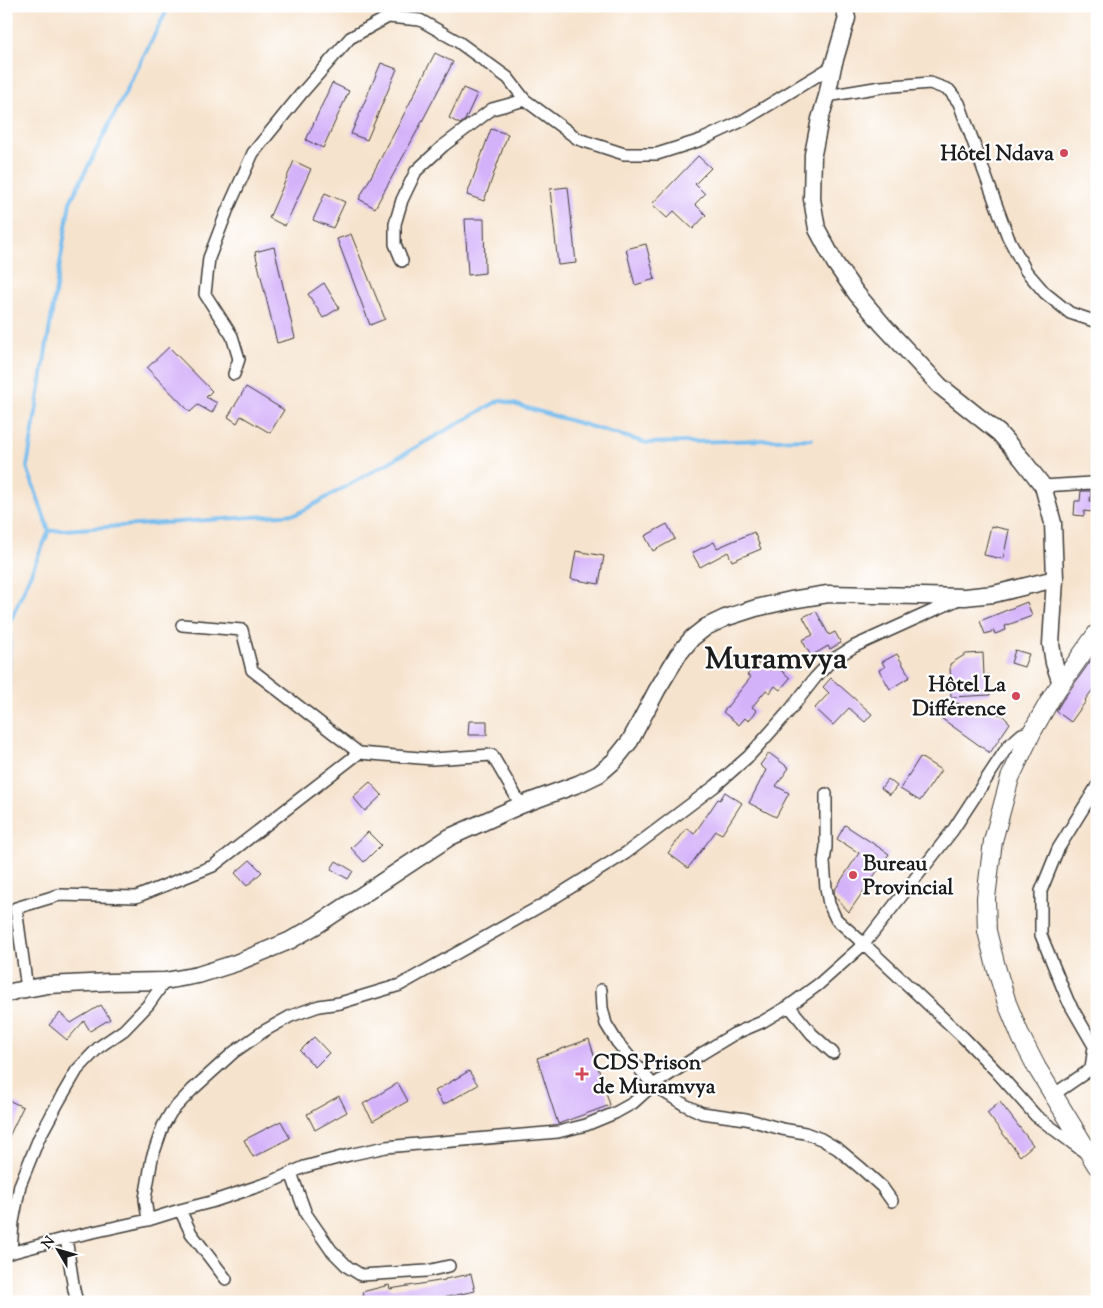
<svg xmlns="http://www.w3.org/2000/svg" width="1103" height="1308" viewBox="0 0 1103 1308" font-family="'Sorts Mill Goudy',serif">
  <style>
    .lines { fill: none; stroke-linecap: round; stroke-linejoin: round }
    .stream { stroke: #78beef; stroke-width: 4 }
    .building { fill: #d4b2f9 }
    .minor-casing { stroke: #3d3a37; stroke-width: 14 }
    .secondary-casing { stroke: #3d3a37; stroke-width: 19 }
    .primary-casing { stroke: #3d3a37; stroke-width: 20 }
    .minor { stroke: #fff; stroke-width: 11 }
    .secondary { stroke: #fff; stroke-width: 16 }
    .primary { stroke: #fff; stroke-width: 18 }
    .poi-dot { fill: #d1495b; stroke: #fff; stroke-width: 2 }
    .labels { text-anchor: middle; stroke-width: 4.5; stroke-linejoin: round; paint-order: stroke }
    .poi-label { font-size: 21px; font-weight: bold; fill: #1c1c1c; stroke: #fff; text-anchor: end }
    .town-label { font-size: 31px; font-weight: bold; fill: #1c1c1c; stroke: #fff }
  </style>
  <rect width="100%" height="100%" fill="#fff"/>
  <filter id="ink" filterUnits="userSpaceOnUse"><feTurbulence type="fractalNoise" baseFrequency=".02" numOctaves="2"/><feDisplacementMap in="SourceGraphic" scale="10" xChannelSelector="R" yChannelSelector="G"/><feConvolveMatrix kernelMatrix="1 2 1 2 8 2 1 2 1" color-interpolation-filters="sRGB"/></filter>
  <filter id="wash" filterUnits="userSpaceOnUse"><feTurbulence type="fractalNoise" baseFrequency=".0096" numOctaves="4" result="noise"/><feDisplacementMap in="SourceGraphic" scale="20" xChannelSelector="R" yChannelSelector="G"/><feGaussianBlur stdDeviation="1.12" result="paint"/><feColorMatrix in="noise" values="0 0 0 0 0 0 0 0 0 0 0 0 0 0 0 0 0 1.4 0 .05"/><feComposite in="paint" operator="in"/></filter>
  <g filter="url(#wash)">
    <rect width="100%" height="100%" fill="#f6e3cd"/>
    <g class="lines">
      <path class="stream" d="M49,531L297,514L500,400L647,443L812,439
        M6,700H8L10,622L49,531L27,467L70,202L169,6"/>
    </g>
    <g id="blocks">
      <path class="building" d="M435,53L453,62L416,133L375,208L359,199L399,124Z
        M381,63L397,69L367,140L351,134Z
        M332,83L349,91L323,148L306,140Z
        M463,88L477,94L465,120L460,124L449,118Z
        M491,129L508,134L484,201L467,195Z
        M698,156L711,168L695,184L705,194L695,204L706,215L693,229L674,211L667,218L652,204Z
        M294,161L311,169L285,226L269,218Z
        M568,187L576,263L558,265L550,189Z
        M325,193L345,202L333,228L313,220Z
        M465,219H484L485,273L468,275Z
        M351,234L385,319L370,325L337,239Z
        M646,244L655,279L635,285L626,249Z
        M274,247L295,338L277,343L255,252Z
        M324,283L339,308L323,318L308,294Z
        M169,347L212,391L206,397L217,403L212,413L198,405L190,412L147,368Z
        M246,387L284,410L270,433L241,416L237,423L228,417Z
        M1081,491H1091L1090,501H1093L1092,512L1084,511V516L1074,515L1075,501H1080Z
        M667,524L675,539L653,551L645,536Z
        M991,526L1009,530L1003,559L984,555Z
        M754,532L761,549L732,561L728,552L700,567L692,553L714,542L717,548Z
        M576,551L604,556L599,584L571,579Z
        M1027,602L1032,616L1005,626L1006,630L995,634L994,631L985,634L980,621Z
        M816,611L829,635L835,632L841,643L830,649L828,646L811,656L802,640L813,635L803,617Z
        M1015,650L1029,654L1024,667L1011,663Z
        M1097,652V684L1085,700L1086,701L1071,722L1056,711L1062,701Z
        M983,653L984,676L989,675L990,695L951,697L950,664L966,654Z
        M897,654L910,677L890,689L879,670L885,667L882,662Z
        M770,661L790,678L780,690L775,686L770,693L766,690L752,707L757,711L748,721L745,718L739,725L723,712L751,677L747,675L757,663L764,668Z
        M831,678L872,714L865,722L849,708L833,725L815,708L829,693L823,687Z
        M949,701L1002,715L1010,723L990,753L941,718Z
        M469,721H487V735H468Z
        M769,753L789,768L776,786L789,793L776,817L749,803L766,770L760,765Z
        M920,757L941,770L920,801L900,789Z
        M888,779L897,786L890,795L881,788Z
        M370,782L382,795L365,811L353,797Z
        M725,792L742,803L722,834L716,831L688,868L668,853L687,828L694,834L718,799L720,800Z
        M845,825L889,854L849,912L835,897L834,891L859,853L837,839Z
        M368,832L381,845L364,862L351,848Z
        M250,860L262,872L247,886L235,873Z
        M336,861L353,871L348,879L331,869Z
        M101,1005L110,1019L90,1031L84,1021L67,1040L49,1025L60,1013L71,1023Z
        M314,1037L329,1053L315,1067L300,1051Z
        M589,1039L610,1105L558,1124L537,1058Z
        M469,1071L478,1085L443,1105L435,1091Z
        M398,1083L408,1101L373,1121L363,1104Z
        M339,1096L347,1112L315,1130L307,1114Z
        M6,1099L23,1107L6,1143Z
        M1000,1102L1033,1145L1020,1156L987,1113Z
        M281,1121L290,1138L253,1157L244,1140Z
        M471,1274L475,1291L433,1300V1302H365L362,1292L389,1285L390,1289L445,1280V1279Z"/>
    </g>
  </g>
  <g filter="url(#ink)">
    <use href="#blocks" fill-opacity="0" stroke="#3d3a37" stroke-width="1"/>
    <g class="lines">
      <g class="minor-casing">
        <path id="minor" d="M827,96L881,87L930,83L949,90L959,103L1008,237L1026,271L1045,293L1070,313L1097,322
          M402,261L395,244V224L402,200L416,171L443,146L492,109L525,100L578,139L624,154H657L701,140L744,120L833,66
          M234,374L239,359L232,336L205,294L209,258L227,211L253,153L301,94L350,38L388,17L420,20L457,41L508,78L525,100
          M1043,486L1091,483L1097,484
          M182,625L242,630L252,670L359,753
          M826,794V847L824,862L826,888L829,904L836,919L864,944L963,1037L997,1072L1036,1116L1087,1154
          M27,989L16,908L59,895L136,897L213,866L359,753L432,759L492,755L521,805
          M601,990L602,1008L606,1024L617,1042L653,1085L685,1105L702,1113L746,1119L782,1129L805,1133L821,1139L838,1149L862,1169L882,1187L892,1201
          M789,1006L812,1034L833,1053
          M1053,1095L1091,1069L1094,1046L1068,1001L1041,935V891L1058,849L1097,786
          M291,1173L306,1214L331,1250L348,1267L361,1275L427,1271L449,1266
          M180,1210L191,1233L226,1279
          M148,1220L145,1199L152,1158L163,1126L171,1112L192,1090L234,1052L264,1031L291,1016L319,1006L340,1003L400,985L544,904L626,853L715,786L749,756L790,710L815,678L832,660L855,646L961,598
          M66,1238L74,1290L77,1302
          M11,1252L13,1222L20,1185L39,1138L59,1101L77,1070L99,1047L124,1030L148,1005L165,981
          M6,1254L66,1238L148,1220L180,1210L211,1202L271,1182L304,1167L353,1154L386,1147L418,1144L558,1132L586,1125L615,1113L633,1103L653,1085L701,1054L734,1034L762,1022L789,1006L819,984L864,944L953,830L1008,746L1022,734L1033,730"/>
      </g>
      <g class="secondary-casing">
        <path id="secondary" d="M843,6L847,18L833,66L827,96L820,119L813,154L812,199L817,229L835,263L856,293L883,325L940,386L999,433L1022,459L1043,486L1053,523L1055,579L1051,644L1054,663L1061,683
          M6,994L15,991L48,985L109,982L165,981L198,975L236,963L289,941L317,925L450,837L521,805L578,784L599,774L614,761L630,741L657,690L678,655L692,638L706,627L725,618L756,608L791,600L828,594L965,597L994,594L1055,579"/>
      </g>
      <g class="primary-casing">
        <path id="primary" d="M1097,633L1053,695L1033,730L1010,778L993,841L986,898L987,931L996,967L1007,1003L1021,1037L1037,1068L1097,1166"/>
      </g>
      <use href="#minor" class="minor"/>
      <use href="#secondary" class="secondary"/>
      <use href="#primary" class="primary"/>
    </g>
  </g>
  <g class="poi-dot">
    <circle cx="1064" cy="153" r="5"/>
    <circle cx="1016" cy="696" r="5"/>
    <circle cx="853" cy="875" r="5"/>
    <path d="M579.5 1066.5h5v5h5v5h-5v5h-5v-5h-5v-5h5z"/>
  </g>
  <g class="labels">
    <g class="poi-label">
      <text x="1054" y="160">Hôtel Ndava</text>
      <text x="1006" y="691">Hôtel La<tspan x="1006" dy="24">Différence</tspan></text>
      <text x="863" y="870" text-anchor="start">Bureau<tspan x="863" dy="24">Provincial</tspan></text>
      <text x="593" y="1069" text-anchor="start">CDS Prison<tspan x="593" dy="24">de Muramvya</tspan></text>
    </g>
    <g class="town-label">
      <text x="776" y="668">Muramvya</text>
    </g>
  </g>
  <rect width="1103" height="1308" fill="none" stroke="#fff" stroke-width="25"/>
  <g transform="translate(58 1250) rotate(308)" stroke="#ffffff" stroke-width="4" paint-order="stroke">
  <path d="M0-4L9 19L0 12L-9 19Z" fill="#1c1c1c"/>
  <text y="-8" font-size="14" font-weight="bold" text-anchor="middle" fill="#1c1c1c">N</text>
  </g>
</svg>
